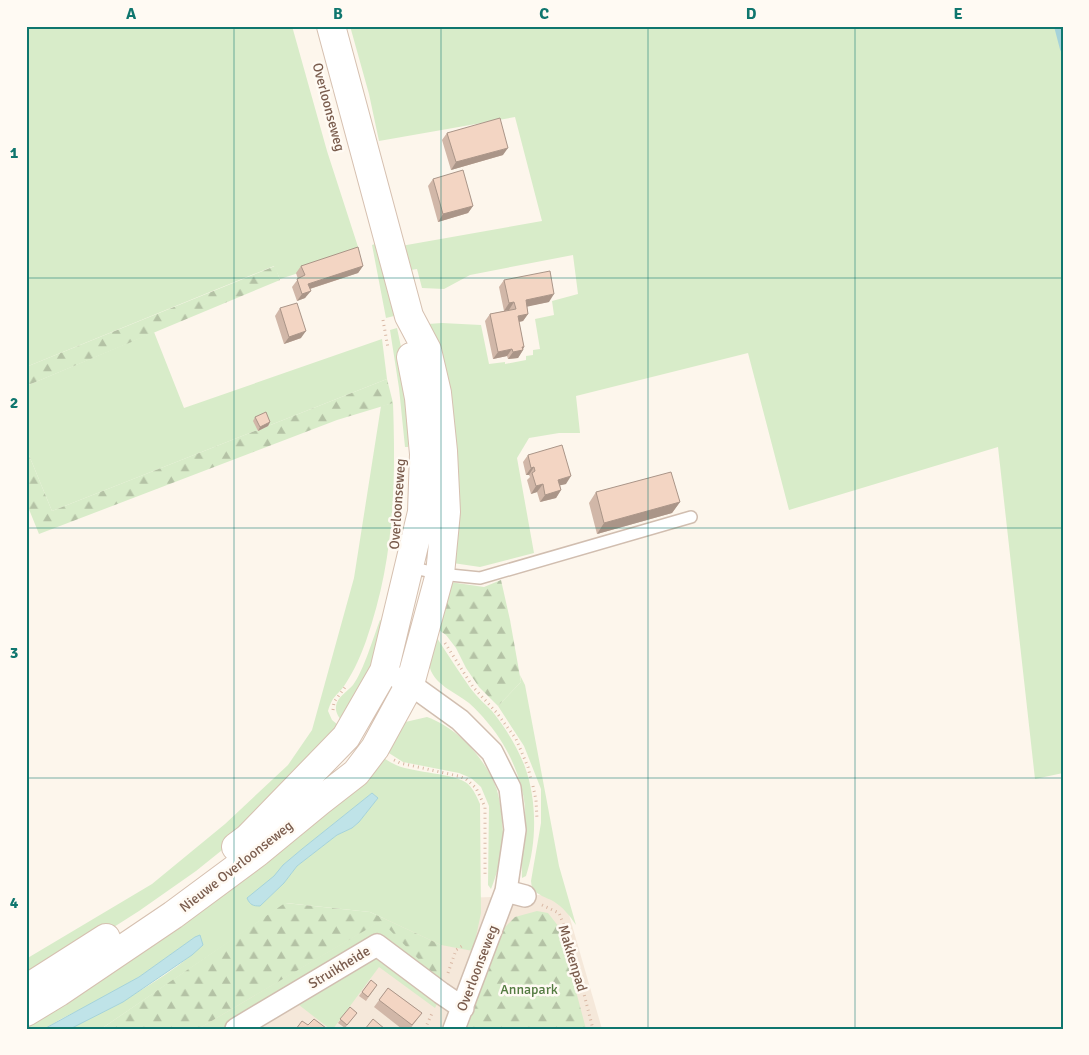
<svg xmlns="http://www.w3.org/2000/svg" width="1089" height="1055" viewBox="0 0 1089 1055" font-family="Signika,sans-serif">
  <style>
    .residential { fill: #f5e8da }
    .green { fill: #d8ecc9; fill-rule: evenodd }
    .forest { fill: url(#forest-firs) }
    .water { fill: #bfe3e8; stroke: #a5d3da }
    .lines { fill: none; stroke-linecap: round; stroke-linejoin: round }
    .stream { stroke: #a5d3da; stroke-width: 6 }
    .lane-casing { stroke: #d1beb0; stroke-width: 14 }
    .street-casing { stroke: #d1beb0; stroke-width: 24 }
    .secondary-casing { stroke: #d6c0b0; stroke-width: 30 }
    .path { stroke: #d9b8a5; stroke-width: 3; stroke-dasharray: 1 4; stroke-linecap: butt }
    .lane { stroke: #fff; stroke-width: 11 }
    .street { stroke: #fff; stroke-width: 21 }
    .secondary { stroke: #fff; stroke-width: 28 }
    .wall { fill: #d1b7a8 }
    .shaded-wall { fill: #aa9588 }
    .building { fill: #f3d5c3; stroke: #aa9588 }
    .grid { fill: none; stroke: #0f766e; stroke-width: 1; stroke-opacity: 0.55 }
    .labels { text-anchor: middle; stroke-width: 5; stroke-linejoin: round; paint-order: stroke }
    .street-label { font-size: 14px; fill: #7a5c4d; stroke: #fffaf3 }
    .park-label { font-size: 14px; fill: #537a41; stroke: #fffaf3 }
    .neatline { fill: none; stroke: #0f766e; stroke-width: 2 }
    .grid-label { font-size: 16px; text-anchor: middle; font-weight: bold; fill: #0f766e }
  </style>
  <defs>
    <pattern id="forest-firs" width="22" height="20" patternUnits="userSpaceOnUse" patternTransform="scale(1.25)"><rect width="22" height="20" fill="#d8ecc9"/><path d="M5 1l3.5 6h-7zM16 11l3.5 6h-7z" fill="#b4c2a5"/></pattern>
  </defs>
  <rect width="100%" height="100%" fill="#fdf6ec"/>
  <path class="residential" d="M563,894L602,1029H194L414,900Z"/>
  <path class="green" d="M26,26H292L327,151L360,253L280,279L274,266L26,367Z
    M350,26H1063V773L1035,779L998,447L789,510L748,353L576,396L580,433H559L529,438L517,458L534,553L480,567L446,562L428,324L442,323L481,325L489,364L505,362V364L526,360V356L533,355V350L540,349L535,319L554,315L552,301L578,294L573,255L470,275L444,289L422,288L417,269L411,270L401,246L542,221L515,117L379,141L369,94Z
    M378,243L394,316L386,318L372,245Z
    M397,328L412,399L408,447H405L399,388L390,330Z
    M154,332L184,408L382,339L387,379L52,511L26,448V386Z
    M393,403C396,487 394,561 366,641C361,655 354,671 346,683C338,696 333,694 328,711L332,720L343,729L252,826L196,871L139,911L26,983V959L152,884L225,824L288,765L312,730L354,578L381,406Z
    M380,620L389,623L347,726C341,721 335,714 336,706C337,697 348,691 353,685C364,670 373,638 380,620Z
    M430,634L437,638C448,655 459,672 471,689C477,697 485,704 492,711C505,727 518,748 525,767C537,800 537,843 526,876L522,878C521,855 526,833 525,809C524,788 514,762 503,744C495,730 481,714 469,703C455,692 432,684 429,664C427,655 429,643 430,634Z
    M520,675L525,685L559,866L576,925C570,916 563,907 553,901C545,897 540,896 532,889L531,881L541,823V789L524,746L498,706L521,682Z
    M427,717C458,728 486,759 497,790C500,800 501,811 502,821C502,827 504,834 503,840C502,856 497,874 491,889L488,885L489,806L481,787L471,778L459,773L403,762L381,748L401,723Z
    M376,752C382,757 389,762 396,765C414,773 455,773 468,784C474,790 477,797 480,804L481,913L473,951L441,945L370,912L286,903L101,1029H70C115,1006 166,979 203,945L195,937L139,977L105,997L61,1019L44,1029H26V1017ZM372,793L378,798L359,822L352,828L337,835L297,866L284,883L260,906L248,898L275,876L283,865L302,849Z
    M382,920L441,982L379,937L224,1029H198Z
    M378,955L439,1000L435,1008L379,967L333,1029H330L299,1005L295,1000Z"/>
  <path class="forest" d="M275,266L280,280L26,386V367Z
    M387,379L393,403L337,420L39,534L26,502V448L52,511Z
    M501,580L510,620L521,682L498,706L479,687L466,668L456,648L446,635L433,626L443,581L484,587Z
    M285,903L370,912L441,945V982L381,921L198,1029H101Z
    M537,911L548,913L559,927L586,1029H467L498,934L515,917Z"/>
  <path class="water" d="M372,793L378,798L359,822L352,828L337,835L297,866L284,883L260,906C253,906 250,905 247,898L274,876L283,865L302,849Z
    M200,935L203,945L192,955L123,1002L70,1029H44L139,977L195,937Z"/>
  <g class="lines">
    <path class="stream" d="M1057,26L1063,49"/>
    <g class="lane-casing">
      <path id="lane" d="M410,567L440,574L480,578L691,517"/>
    </g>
    <g class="street-casing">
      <path id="street" d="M398,678L410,684L460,720L492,752L510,788L515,830L506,891L454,1029
        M506,891L525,896
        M236,1029L377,945L441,993L463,1008"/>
    </g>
    <g class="secondary-casing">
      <path id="secondary" d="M236,847L248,838L346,737L384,671L422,512L424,454L419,398L411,357
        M26,989L106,938
        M26,1012L59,992L173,915L258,852L320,801L356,773L375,748L410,684L440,574L446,512L443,451L437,393L427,350L409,316L331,26"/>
    </g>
    <path class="path" d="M383,320L388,348
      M445,643L473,687L497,713L516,739L528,767L531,780
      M333,710L334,702L346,686
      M394,760L400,763L458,776L466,779L476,788L485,807V876
      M533,786L536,800L537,819
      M542,905L559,913L570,940L593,1029
      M448,973L456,950L462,946
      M425,1029L433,1011"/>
    <use href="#lane" class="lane"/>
    <use href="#street" class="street"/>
    <use href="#secondary" class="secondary"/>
  </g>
  <path class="wall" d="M447,133L503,155L451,170L442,140Z
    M433,179L473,206L468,213L438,222L428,186Z
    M301,266H363L358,273L310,289L305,298L297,301L292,287L298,279L296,273Z
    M504,280L549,302L527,306L528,314L523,321L519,322L524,347L523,349V350L518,358L508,359L507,356L493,359L485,321L490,314L509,310L504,311L499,287Z
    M280,308L301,338L284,344L275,316Z
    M255,417L270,422L268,426L258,431L253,421Z
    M528,455L566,484L560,485L561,490L556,498L540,502L537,492L531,494L527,480L530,477L529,475H526L523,462Z
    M596,492L680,502L672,513L597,534L589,503Z
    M371,980L377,985L366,1001L359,996Z
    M388,988L422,1013L410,1029H402L374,1007Z
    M350,1007L357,1013L345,1028L338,1023Z"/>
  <path class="shaded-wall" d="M508,148L503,155L451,170L456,162Z
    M473,206L468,213L438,222L443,214Z
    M363,266L358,273L303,291L308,284Z
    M311,291L305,298L297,301L302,294Z
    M554,294L549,302L521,308L526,300Z
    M514,302L509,310L504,311L509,303Z
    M528,314L523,321L513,323L518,316Z
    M306,331L301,338L284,344L289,337Z
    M522,347H524L522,351L523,350L518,358L508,359L513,352Z
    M512,349L507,356L493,359L498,352Z
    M270,422L268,426L258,431L260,427Z
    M534,467L529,475H526L531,468Z
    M571,476L566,484L553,487L558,480Z
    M543,484L537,492L531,494L536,486Z
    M561,490L556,498L540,502L545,495Z
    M680,502L672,513L597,534L604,523Z"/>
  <path class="building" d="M500,118L508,148L456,162L447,133Z
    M463,170L473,206L443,214L433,179Z
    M358,247L363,266L308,284L311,291L302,294L297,279L305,275L301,266Z
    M550,271L554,294L526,300L528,314L518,316L524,347H522L523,350L513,352L512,349L498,352L490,314L516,309L514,302L509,303L504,280Z
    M297,303L306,331L289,337L280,308Z
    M266,412L270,422L260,427L255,417Z
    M562,445L571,476L558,480L561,490L545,495L543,484L536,486L532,473L535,471L534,467L531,468L528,455Z
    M671,472L680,502L604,523L596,492Z
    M371,980L377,985L368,997L362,992Z
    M388,988L422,1013L412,1025L379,1000Z
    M350,1007L357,1013L347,1025L340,1019Z
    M314,1019L326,1028V1029H296L302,1021L308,1025Z
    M373,1019L385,1029H365Z"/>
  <path class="grid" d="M234,26V1029M441,26V1029M648,26V1029M855,26V1029M26,278H1063M26,528H1063M26,778H1063"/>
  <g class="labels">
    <g class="street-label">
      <text transform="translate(329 107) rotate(75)" y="5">Overloonseweg</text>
      <text transform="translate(397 504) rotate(-86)" y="5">Overloonseweg</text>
      <text transform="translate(236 866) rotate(-38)" y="5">Nieuwe Overloonseweg</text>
      <text transform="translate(573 958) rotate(73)" y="5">Makkenpad</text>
      <text transform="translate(339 967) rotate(-31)" y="5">Struikheide</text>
      <text transform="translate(477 968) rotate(-69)" y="5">Overloonseweg</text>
    </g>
    <g class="park-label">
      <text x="529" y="994">Annapark</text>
    </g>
  </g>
  <rect width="1089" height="1055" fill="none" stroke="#fffaf3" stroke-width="55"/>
  <rect x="28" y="28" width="1034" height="1000" class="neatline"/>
  <g class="grid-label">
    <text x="131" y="19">A</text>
    <text x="338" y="19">B</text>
    <text x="544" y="19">C</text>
    <text x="751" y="19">D</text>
    <text x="958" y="19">E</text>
    <text x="14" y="158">1</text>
    <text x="14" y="408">2</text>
    <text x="14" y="658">3</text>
    <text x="14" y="908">4</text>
  </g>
</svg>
